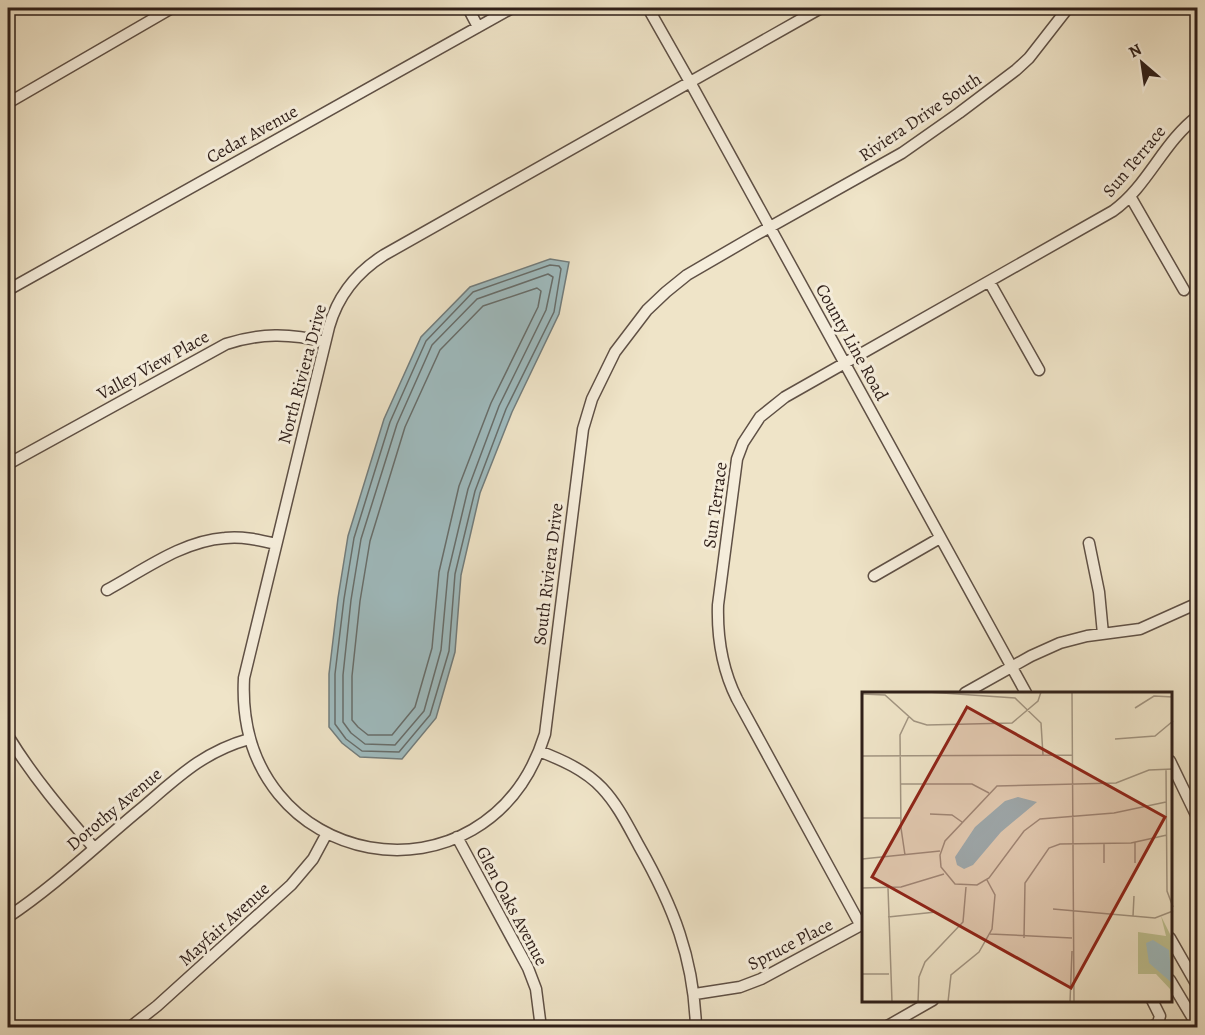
<svg xmlns="http://www.w3.org/2000/svg" width="1205" height="1035" viewBox="0 0 1205 1035" font-family="Alegreya,serif">
  <style>
    .water { fill: #9fbcc0; stroke: #727d7d; stroke-width: 1.5 }
    .lines { fill: none; stroke-linecap: round; stroke-linejoin: round }
    .shore { stroke: #676e6c; stroke-width: 1.5 }
    .minor-casing { stroke: #5f5045; stroke-width: 13 }
    .minor { stroke: #f5eddb; stroke-width: 10 }
    .labels { text-anchor: middle; stroke-width: 6; stroke-linejoin: round; paint-order: stroke }
    .street-label { font-size: 18px; fill: #2f1f19; stroke: #f5eddb }
    .inset-road { fill: none; stroke: #a29582; stroke-width: 1.5 }
    .view { fill: #8f2418; fill-opacity: 0.15; stroke: #8f2418; stroke-width: 3 }
    .inset-edge { fill: none; stroke: #2f1f19; stroke-width: 3 }
  </style>
  <rect width="100%" height="100%" fill="#efe4c8"/>
  <filter id="stains"><feTurbulence type="fractalNoise" baseFrequency=".00333" numOctaves="4"/><feColorMatrix values="0 0 0 0 .2 0 0 0 0 .09 0 0 0 0 .02 0 0 0 .5 -.17"/></filter>
  <radialGradient id="worn" r=".72"><stop offset=".6" stop-color="#630" stop-opacity="0"/><stop offset="1" stop-color="#630" stop-opacity=".3"/></radialGradient>
  <path class="water" d="M550,259L569,262L559,314L512,412L480,493L461,575L455,652L436,718L402,759L360,757L342,743L329,727V674L338,598L348,536L384,419L421,337L470,287Z"/>
  <g class="lines">
    <path class="shore" d="M550,265L559,266L561,269L554,312L506,409L475,491L455,574L449,651L430,715L399,752L362,751L346,739L335,724V674L344,599L354,538L390,422L426,341L473,292Z
      M548,274L553,277L546,310L499,406L468,489L448,573L441,650L424,711L395,745L365,744L351,733L343,722V675L351,600L361,539L397,424L432,345L477,299Z
      M537,288L541,291L538,307L491,403L459,486L439,572L432,648L415,707L392,735H368L358,727L352,720V676L360,601L370,541L405,427L440,350L483,306Z"/>
    <g class="minor-casing">
      <path id="minor" d="M468,8L478,27
        M648,8L690,82L1026,693
        M821,8L384,255C357,272 338,295 329,327L244,678C234,872 488,917 545,734L583,429L592,399L615,352L647,310L666,292L687,275L754,236L902,153L959,113L1016,70L1029,58L1068,8
        M8,103L172,8
        M1130,196L1184,290
        M990,283L1039,370
        M8,290L512,8
        M8,464L226,344C260,333 290,333 325,342
        M1089,543L1099,592L1103,634
        M874,576L940,538
        M107,590C144,570 182,541 225,538C242,536 259,540 276,544
        M965,693L1031,656L1060,643L1087,636L1140,629L1198,603
        M8,736C33,777 63,812 94,848
        M539,751C562,760 585,770 602,788C618,805 628,826 639,846C673,906 694,958 696,1028
        M1170,761L1198,819
        M457,837L528,968L536,989L541,1028
        M8,917C56,885 98,844 143,807C178,777 203,752 249,739
        M861,926L737,699C722,669 717,639 718,605L737,459L743,443L760,417L785,397L1113,211C1148,186 1163,142 1198,116
        M1170,938L1198,987
        M1170,980L1198,1027
        M695,994L740,987L761,979L863,924
        M129,1028L157,1006L291,885L313,859L327,833
        M884,1028L933,1000
        M1150,1028L1158,1023L1160,1016L1152,1000"/>
    </g>
    <use href="#minor" class="minor"/>
  </g>
  <g class="labels">
    <g class="street-label">
      <text transform="translate(920 117) rotate(-34)" y="6">Riviera Drive South</text>
      <text transform="translate(252 134) rotate(-29)" y="6">Cedar Avenue</text>
      <text transform="translate(1134 161) rotate(-50)" y="6">Sun Terrace</text>
      <text transform="translate(852 342) rotate(61)" y="6">County Line Road</text>
      <text transform="translate(153 365) rotate(-29)" y="6">Valley View Place</text>
      <text transform="translate(302 374) rotate(-75)" y="6">North Riviera Drive</text>
      <text transform="translate(715 505) rotate(-82)" y="6">Sun Terrace</text>
      <text transform="translate(548 574) rotate(-83)" y="6">South Riviera Drive</text>
      <text transform="translate(114 809) rotate(-40)" y="6">Dorothy Avenue</text>
      <text transform="translate(512 906) rotate(62)" y="6">Glen Oaks Avenue</text>
      <text transform="translate(224 924) rotate(-42)" y="6">Mayfair Avenue</text>
      <text transform="translate(790 944) rotate(-27)" y="6">Spruce Place</text>
    </g>
  </g>
  <g transform="translate(862 692)">
    <rect width="310" height="310" fill="#efe4c8"/>
    <path d="M299,224L310,246V310L308,297L294,282H276V240L304,244Z" fill="#bfc292"/>
    <path d="M156,105L175,110L139,140L111,173L102,177L95,173L93,165L113,135L143,109ZM291,248L307,258L310,291L287,271L284,251Z" fill="#9fbcc0"/>
    <path class="inset-road" d="M66,0L153,6L179,31L181,63M210,0L212,310M0,2L23,3L52,29L65,33L150,31L176,9L179,0M273,16L292,4L311,5M253,47L293,44L311,29M0,64L211,63M304,77L305,199L311,215M38,92H110L127,101M304,110L252,121L178,127L162,139L127,186L115,193L93,192L79,175L78,163L83,149L135,94L254,91L287,78L311,77M68,122L90,123L100,130M0,126H39M273,150V171M242,152V171M43,163L39,136L38,43L47,24M0,167L78,159M0,196L39,195L82,182M26,196L30,310M191,217L293,226L311,219M271,224L272,204M26,225L74,220M128,242L210,246M162,246L163,191L187,156L198,152L269,151L305,143M0,282H27M56,310L57,285L63,270L101,230L104,195M86,310L89,283L117,260L130,237L133,203L125,188M208,310L210,259"/>
    <path class="view" d="M105,15L303,125L209,296L10,185Z"/>
    <rect width="310" height="310" class="inset-edge"/>
  </g>
  <rect width="1205" height="1035" fill="none" stroke="#efe4c8" stroke-width="30"/>
  <rect x="9" y="9" width="1187" height="1017" fill="none" stroke="#2f1f19" stroke-width="3"/>
  <rect x="15" y="15" width="1175" height="1005" fill="none" stroke="#2f1f19" stroke-width="1.5"/>
  <g transform="translate(1142 63) rotate(331)" stroke="#f5eddb" stroke-width="4.5" paint-order="stroke">
  <path d="M0-4.5L10 22L0 15L-10 22Z" fill="#2f1f19"/>
  <text y="-9" font-size="16" font-weight="bold" text-anchor="middle" fill="#2f1f19">N</text>
  </g>
  <rect width="100%" height="100%" filter="url(#stains)"/>
  <rect width="100%" height="100%" fill="url(#worn)"/>
</svg>
